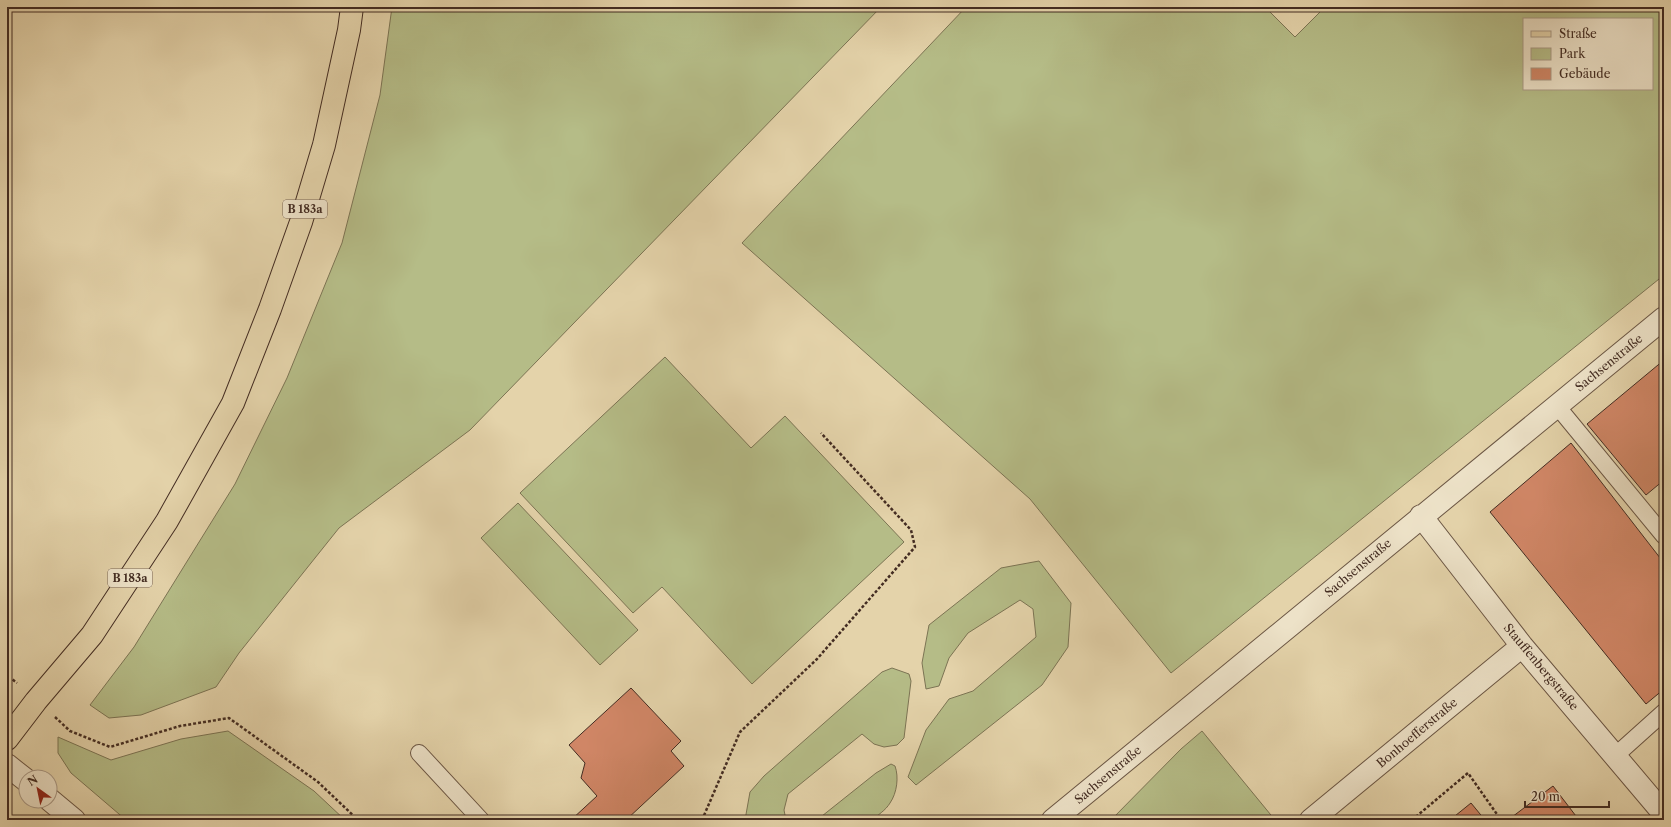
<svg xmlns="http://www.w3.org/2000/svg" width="1671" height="827" viewBox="0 0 1671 827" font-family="'Libre Caslon Text',serif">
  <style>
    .green { fill: #b5bc87; stroke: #7c7454; fill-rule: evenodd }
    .building { fill: #d08666; stroke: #432c22 }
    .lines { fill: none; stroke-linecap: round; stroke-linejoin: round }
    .lane-casing { stroke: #6b5644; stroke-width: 18 }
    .street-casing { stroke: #6b5644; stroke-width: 24 }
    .primary-casing { stroke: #432c22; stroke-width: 24 }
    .path { stroke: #432c22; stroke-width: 2.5; stroke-dasharray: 3 2; stroke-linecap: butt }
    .lane { stroke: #ede2c8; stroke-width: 16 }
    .street { stroke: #ede2c8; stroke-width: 22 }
    .primary { stroke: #e4d3aa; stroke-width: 22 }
    .labels { text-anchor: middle; stroke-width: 3; stroke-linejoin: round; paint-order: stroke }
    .shield { fill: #ede2c8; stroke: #766354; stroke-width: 1 }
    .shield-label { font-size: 11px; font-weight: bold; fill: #432c22 }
    .street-label { font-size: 12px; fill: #432c22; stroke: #ede2c8 }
  </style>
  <rect width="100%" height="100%" fill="#e4d3aa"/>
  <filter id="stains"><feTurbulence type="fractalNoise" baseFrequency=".005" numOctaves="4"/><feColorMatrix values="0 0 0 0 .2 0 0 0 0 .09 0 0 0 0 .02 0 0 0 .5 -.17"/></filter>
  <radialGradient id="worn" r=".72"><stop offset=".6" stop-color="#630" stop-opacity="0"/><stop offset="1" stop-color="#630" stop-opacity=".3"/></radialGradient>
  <path class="green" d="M392,7H881L470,430L339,528L239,653L216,687L141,715L109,718L90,705L134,647L235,484L287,378L342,243L380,95Z
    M966,7H1265L1295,37L1325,7H1664V275L1171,673L1030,499L742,243ZM1524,19H1652V89H1524Z
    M665,357L751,448L785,416L904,542L752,684L662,587L633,613L520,493Z
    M518,503L638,630L600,665L481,538Z
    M1039,561L1071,603L1068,647L1042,685L916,785L908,777L926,730L949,699L973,691L1036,637L1033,609L1020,600L968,633L949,658L939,686L926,689L922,663L929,625L1001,568Z
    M892,668L909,674L911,681L904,738L897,745L884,747L874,744L862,734L788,794L784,810L786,820H745L750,792L764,776L882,672Z
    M228,731L314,791L345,820H126L71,773L58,753V737L111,760L181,739Z
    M1202,731L1275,820H1111L1181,749Z
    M891,764L895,766C899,777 897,793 890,803C886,810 877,816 871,820H817L876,773Z"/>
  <path class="building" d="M1664,360V480L1646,495L1587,424Z
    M1571,443L1664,563V689L1646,704L1490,512Z
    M631,688L681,741L671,751L684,766L626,820H571L597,796L581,778L585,763L569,745Z
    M1553,786L1579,820H1514L1512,817Z
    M1471,803L1485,820H1450Z"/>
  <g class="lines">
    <g class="lane-casing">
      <path id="lane" d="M1557,406L1664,536
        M419,753L481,820
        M1615,756L1664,712"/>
    </g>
    <g class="street-casing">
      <path id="street" d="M1421,516L1522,646L1664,814
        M7,765L26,780
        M50,800L74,820
        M1053,820L1664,318
        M1311,820L1522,646"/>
    </g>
    <g class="primary-casing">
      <path id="primary" d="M7,739L36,701L92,635L167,521L233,403L270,309L301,222L324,145L349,30L352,7"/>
    </g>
    <path class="path" d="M7,672L8,676L17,683
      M55,717L70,731L110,747L180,726L229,718L318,782L358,820
      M702,820L740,732L817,659L915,547L911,530L821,433
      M1412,820L1468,773L1501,820"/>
    <use href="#lane" class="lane"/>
    <use href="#street" class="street"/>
    <use href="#primary" class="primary"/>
  </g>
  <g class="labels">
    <g class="shield">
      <rect x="283" y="200" width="44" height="18" rx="3"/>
      <rect x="108" y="569" width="44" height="18" rx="3"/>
    </g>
    <g class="shield-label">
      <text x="305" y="213">B 183a</text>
      <text x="130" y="582">B 183a</text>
    </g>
    <g class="street-label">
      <text transform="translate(1609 363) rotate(-39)" y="4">Sachsenstraße</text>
      <text transform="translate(1358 568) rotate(-40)" y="4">Sachsenstraße</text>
      <text transform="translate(1541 667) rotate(50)" y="4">Stauffenbergstraße</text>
      <text transform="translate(1417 733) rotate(-40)" y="4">Bonhoefferstraße</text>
      <text transform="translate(1108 775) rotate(-40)" y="4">Sachsenstraße</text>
    </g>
  </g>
  <rect width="1671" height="827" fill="none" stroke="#e4d3aa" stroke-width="24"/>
  <rect x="8" y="8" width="1655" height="811" fill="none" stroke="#432c22" stroke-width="2"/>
  <rect x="12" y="12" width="1647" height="803" fill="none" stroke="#432c22"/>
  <rect x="1523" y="18" width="130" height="72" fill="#ede2c8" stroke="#a99986"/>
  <rect x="1531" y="31" width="20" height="6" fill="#e4d3aa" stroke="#a99986"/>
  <text x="1559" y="38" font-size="12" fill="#432c22">Straße</text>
  <rect x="1531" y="48" width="20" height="12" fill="#b5bc87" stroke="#a99986"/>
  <text x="1559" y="58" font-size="12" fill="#432c22">Park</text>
  <rect x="1531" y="68" width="20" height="12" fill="#d08666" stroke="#a99986"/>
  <text x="1559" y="78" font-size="12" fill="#432c22">Gebäude</text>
  <g transform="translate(38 789) rotate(327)"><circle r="19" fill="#ede2c8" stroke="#a99986"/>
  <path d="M0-3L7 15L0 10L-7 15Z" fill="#8f2418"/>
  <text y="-6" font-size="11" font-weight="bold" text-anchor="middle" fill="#432c22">N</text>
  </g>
  <path d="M1525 801v6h84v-6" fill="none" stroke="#432c22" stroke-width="2"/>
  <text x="1531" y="801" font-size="12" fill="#432c22" stroke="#ede2c8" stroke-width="3" paint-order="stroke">20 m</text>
  <rect width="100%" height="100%" filter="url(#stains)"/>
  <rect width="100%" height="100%" fill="url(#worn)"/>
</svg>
